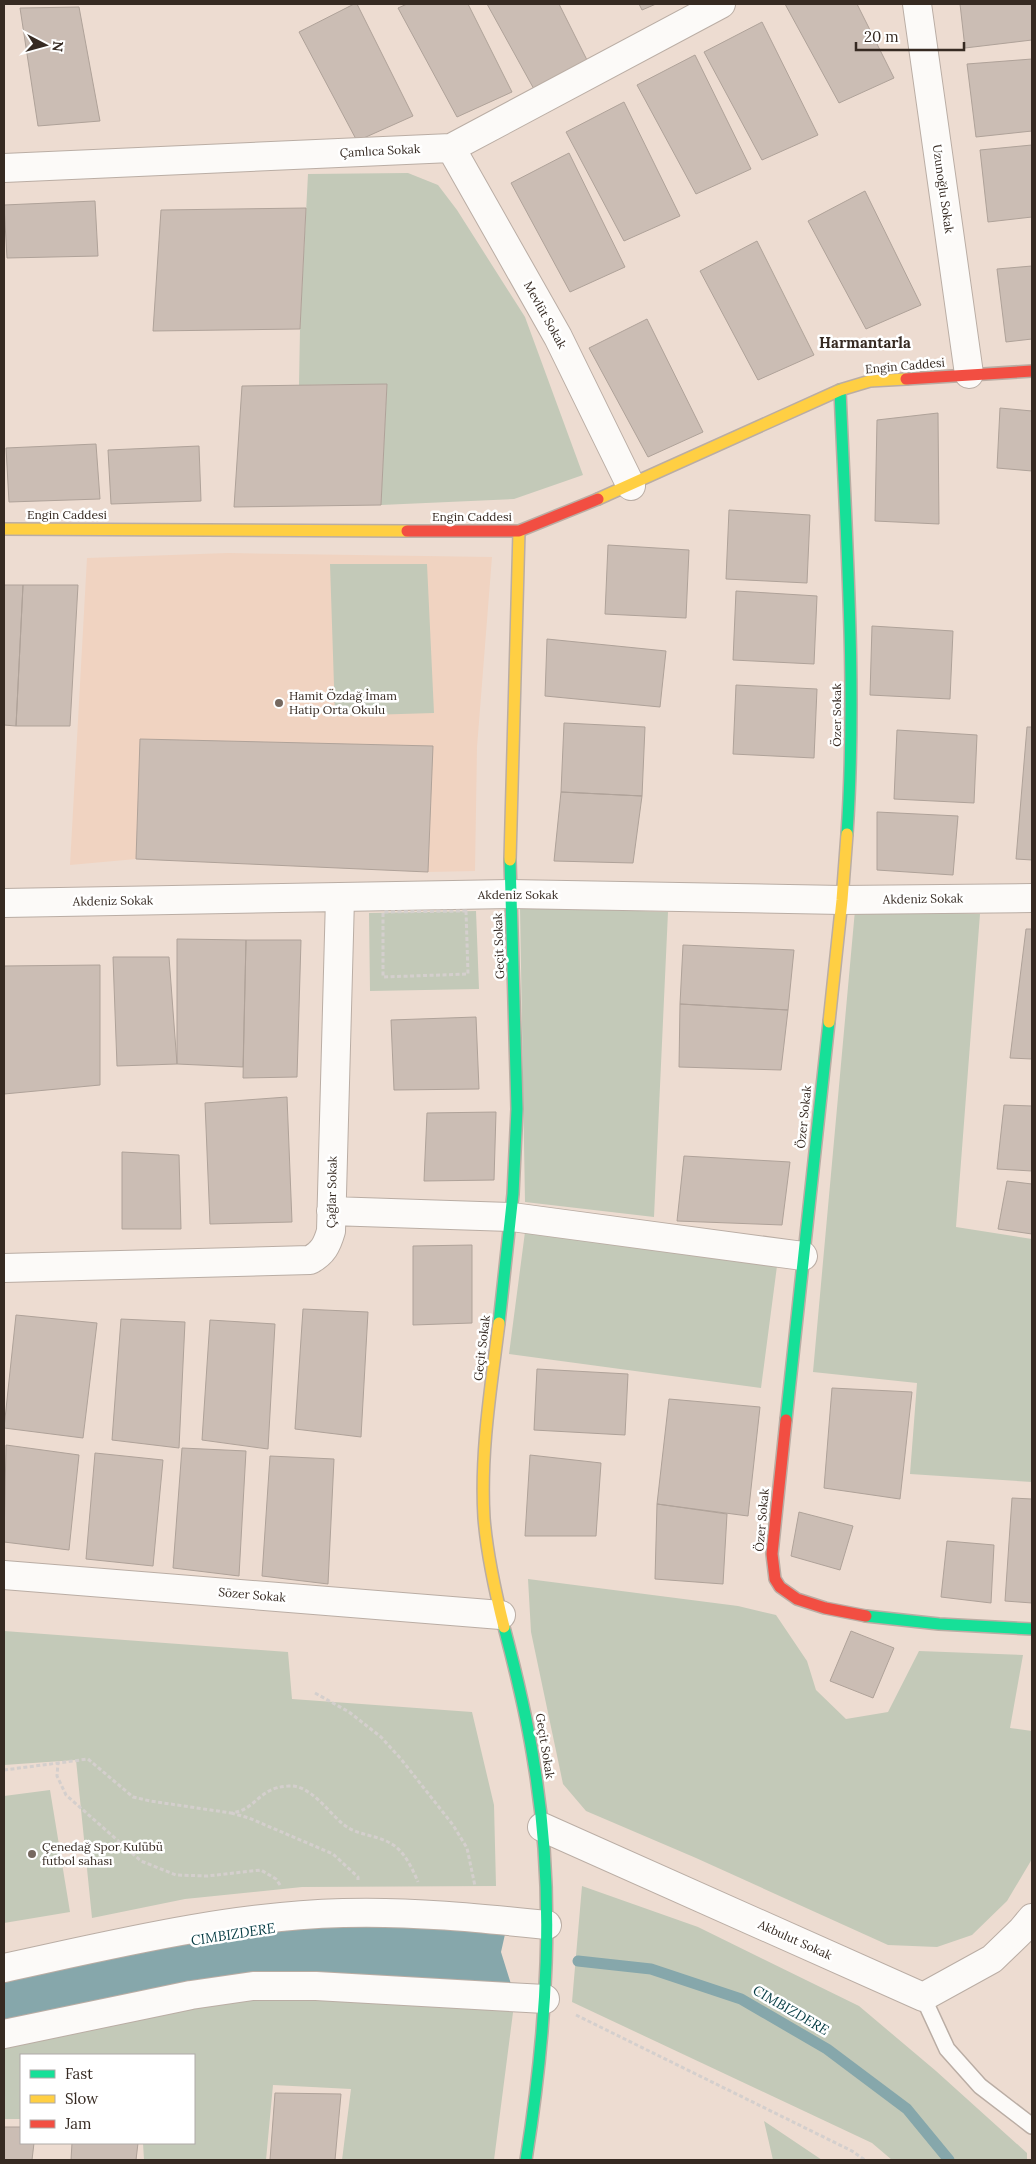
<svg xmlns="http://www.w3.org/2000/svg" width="1036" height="2164" viewBox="0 0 1036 2164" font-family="Lora,serif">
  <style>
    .built { fill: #f0d3c1 }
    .green { fill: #c3c9b8 }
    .water { fill: #86a7ab }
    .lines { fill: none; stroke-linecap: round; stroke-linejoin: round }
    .stream { stroke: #86a7ab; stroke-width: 11 }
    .building { fill: #cbbdb4; stroke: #afa299 }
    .lane-casing { stroke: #baada4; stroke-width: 18 }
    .street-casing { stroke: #baada4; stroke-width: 30 }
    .fast-casing { stroke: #baada4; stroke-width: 14 }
    .slow-casing { stroke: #baada4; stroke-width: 14 }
    .jam-casing { stroke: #baada4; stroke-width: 14 }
    .path { stroke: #d4cfcd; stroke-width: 3; stroke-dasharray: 4 2.5; stroke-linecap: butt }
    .lane { stroke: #fcfaf8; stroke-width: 15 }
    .street { stroke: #fcfaf8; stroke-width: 28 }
    .fast { stroke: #16e098; stroke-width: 11 }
    .slow { stroke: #ffcf43; stroke-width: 11 }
    .jam { stroke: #f24e42; stroke-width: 11 }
    .poi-dot { fill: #76685f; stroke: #fff; stroke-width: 2 }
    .labels { text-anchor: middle; stroke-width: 5; stroke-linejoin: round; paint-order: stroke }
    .street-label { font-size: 12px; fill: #362a22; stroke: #fff }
    .poi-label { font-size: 12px; fill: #362a22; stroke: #fff; text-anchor: start }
    .water-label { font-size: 14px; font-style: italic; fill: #033a42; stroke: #fff }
    .quarter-label { font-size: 15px; font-weight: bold; fill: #362a22; stroke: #fff }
  </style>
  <rect width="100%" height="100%" fill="#eddcd1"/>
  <path class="built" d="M228,553L492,557L477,747L475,871L428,872L136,859L70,865L87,558Z"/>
  <path class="green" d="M408,173L438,185L457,210L525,317L583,475L514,499L381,505L387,384L299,385L300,329L308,174Z
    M330,564H427L434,713L335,716Z
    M520,907L668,912L654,1217L525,1202Z
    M855,910L980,914L956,1227L1032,1239V1482L910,1474L917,1383L813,1372Z
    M476,911L479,989L370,991L369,913Z
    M525,1232L777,1266L761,1388L509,1354Z
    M528,1579L738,1606L776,1615L807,1661L816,1690L846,1719L888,1712L919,1651L1023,1655L1010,1728L1032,1731V1859L1007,1901L972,1935L937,1947L888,1945L696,1858L586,1811L563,1784L531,1632Z
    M4,1631L288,1652L292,1699L472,1712L494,1805L496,1886L302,1887L185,1899L92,1918L76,1760L4,1765Z
    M50,1790L70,1912L4,1923V1796Z
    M582,1886L698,1927L859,2006L936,2071L1027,2153V2160H892L872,2143L572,2002Z
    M253,1986L515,1997L494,2160H342L351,2089L273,2085L266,2160H144L143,2143H194V2055H21V2119H4V2035Z
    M764,2121L822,2160H773Z"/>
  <path class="water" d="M249,1921H508L501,1952L515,1997L316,1986L4,2034V1968Z"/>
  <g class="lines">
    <path class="stream" d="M578,1961L651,1969L741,1999L827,2049L907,2109L949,2160"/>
  </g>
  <path class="building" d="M354,4H357L413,116L357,141L299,32Z
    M407,4H468L512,92L457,117L398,8Z
    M487,4H559L590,66L535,91Z
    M639,4H656L642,10Z
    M785,4H857L894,78L839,103Z
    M960,4H1032V40L965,48Z
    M79,7L100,121L38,126L20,8Z
    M762,22L818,135L762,160L704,52Z
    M695,55L751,169L696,194L637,85Z
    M1032,59V131L976,137L967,64Z
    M624,102L680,216L624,241L566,132Z
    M1032,145V217L988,222L980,150Z
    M569,153L625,267L570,292L511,183Z
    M865,191L921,305L866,329L808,221Z
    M95,201L98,256L7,258L4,205Z
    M306,208L300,329L153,331L161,210Z
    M757,241L814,355L758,380L700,271Z
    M1032,266V339L1006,342L997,269Z
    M647,319L703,432L648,457L589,348Z
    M387,384L381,505L234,507L242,386Z
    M1000,408L1032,411V471L997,468Z
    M938,413L939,524L875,521L877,420Z
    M96,444L100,499L9,502L6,448Z
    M199,446L201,501L111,504L108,450Z
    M729,510L810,515L807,583L726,579Z
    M608,545L689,550L686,618L605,614Z
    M4,585H23L16,726L4,725Z
    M23,585H78L70,726H16Z
    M736,591L817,596L814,664L733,660Z
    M872,626L953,631L950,699L870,695Z
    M547,639L666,651L660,707L545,696Z
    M736,685L817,689L814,758L733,754Z
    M564,723L645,727L642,796L561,792Z
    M1027,727H1032V860L1016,859Z
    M897,730L977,735L974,803L894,799Z
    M140,739L433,746L428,872L136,859Z
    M561,792L642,796L633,863L554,861Z
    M877,812L958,816L953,875L877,870Z
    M1026,929H1032V1059L1010,1058Z
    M177,939L246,940L243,1067L177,1064Z
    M246,940H301L297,1077L243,1078Z
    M683,945L794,950L788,1010L680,1004Z
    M113,957H169L177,1064L117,1066Z
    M100,965V1085L4,1094V966Z
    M680,1004L788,1010L781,1070L679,1067Z
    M476,1017L479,1089L394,1090L391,1020Z
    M287,1097L292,1222L210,1224L205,1103Z
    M1004,1105L1032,1106V1171L997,1169Z
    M496,1112L494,1180L424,1181L427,1113Z
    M122,1152L179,1155L181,1229H122Z
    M684,1156L790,1162L782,1225L677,1221Z
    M1007,1181L1032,1184V1234L998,1229Z
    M472,1245V1323L413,1325V1246Z
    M303,1309L368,1312L361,1437L295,1429Z
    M16,1315L97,1323L83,1438L4,1428Z
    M121,1319L185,1322L179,1448L112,1440Z
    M210,1320L275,1324L268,1449L202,1440Z
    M537,1369L628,1374L625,1435L534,1430Z
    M832,1388L912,1392L900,1499L824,1488Z
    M669,1399L760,1407L748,1516L657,1504Z
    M6,1445L79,1455L69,1550L4,1542Z
    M182,1448L246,1451L239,1576L173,1568Z
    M95,1453L163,1460L153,1566L86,1559Z
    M530,1455L601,1463L596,1536H525Z
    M270,1456L334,1459L328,1584L262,1576Z
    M1012,1498L1032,1499V1603L1005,1601Z
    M657,1504L727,1514L723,1584L655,1579Z
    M799,1512L853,1526L840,1570L791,1556Z
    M947,1541L994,1545L991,1603L941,1597Z
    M851,1631L894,1648L873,1698L830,1681Z
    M275,2093L341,2094L335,2160H270Z
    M4,2127H21V2143H34L32,2160H4Z
    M72,2143H138L136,2160H71Z"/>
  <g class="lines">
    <g class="lane-casing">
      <path id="lane" d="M923,1997L947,2049L980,2086L1032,2126"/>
    </g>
    <g class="street-casing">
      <path id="street" d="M917,4L969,374
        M451,148L558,337L631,486
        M4,168L451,148L721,4
        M4,903L510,894L842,900L1032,898
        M331,1211L512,1217L803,1256
        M4,1268L310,1260C323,1253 327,1245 331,1231L340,898
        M4,1575L501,1615
        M542,1827L923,1997L992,1959L1022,1930L1032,1918
        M4,1968C115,1944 229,1916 343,1913C411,1911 479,1918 547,1925
        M4,2034L191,1995L253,1986H316L545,1999"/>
    </g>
    <g class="fast-casing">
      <path id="fast" d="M840,390C846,538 857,686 847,834
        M499,1323L513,1194L517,1109L510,860
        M786,1420L829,1022
        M866,1616L939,1624L1032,1629
        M504,1627C516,1672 527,1717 534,1764C556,1895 547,2029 526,2160"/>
    </g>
    <g class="slow-casing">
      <path id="slow" d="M598,499L840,390L870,381L906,379
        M4,529L407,531
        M510,860L519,531
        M829,1022L842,900L847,834
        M499,1323C491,1387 480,1453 484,1518C487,1555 495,1591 504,1627"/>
    </g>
    <g class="jam-casing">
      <path id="jam" d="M906,379L1032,371
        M407,531H519L598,499
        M786,1420L772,1554L775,1579L780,1587L797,1599L825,1608L866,1616"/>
    </g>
    <path class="path" d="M466,911L468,974L383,977V912Z
      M315,1693L349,1712L381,1737L401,1759L453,1825L467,1848L475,1886
      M4,1770L58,1763
      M231,1813L249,1818L333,1854L358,1877V1880
      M280,1885L276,1879L261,1870L207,1876L176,1875L141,1861L66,1795L57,1776L58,1763L88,1759L133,1797L150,1801L231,1813C257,1810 257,1788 288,1786C310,1784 327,1811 343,1824C358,1837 380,1834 396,1847C406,1855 413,1870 418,1882
      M576,2015L852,2151L865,2160"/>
    <use href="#lane" class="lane"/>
    <use href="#street" class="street"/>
    <use href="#fast" class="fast"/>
    <use href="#slow" class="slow"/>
    <use href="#jam" class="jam"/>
  </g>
  <g class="poi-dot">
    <circle cx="279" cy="703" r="5"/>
    <circle cx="32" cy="1854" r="5"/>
  </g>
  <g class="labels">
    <g class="street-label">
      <text transform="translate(380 151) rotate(-3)" y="4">Çamlıca Sokak</text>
      <text transform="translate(943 189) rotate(82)" y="4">Uzunoğlu Sokak</text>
      <text transform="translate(545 315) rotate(61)" y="4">Mevlüt Sokak</text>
      <text transform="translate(905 366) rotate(-5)" y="4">Engin Caddesi</text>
      <text x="67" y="519">Engin Caddesi</text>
      <text x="472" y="521">Engin Caddesi</text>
      <text transform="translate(837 715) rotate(-90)" y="4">Özer Sokak</text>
      <text x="518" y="899">Akdeniz Sokak</text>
      <text transform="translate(923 899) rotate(-1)" y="4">Akdeniz Sokak</text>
      <text transform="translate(113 901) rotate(-1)" y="4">Akdeniz Sokak</text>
      <text transform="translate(499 946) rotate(-92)" y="4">Geçit Sokak</text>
      <text transform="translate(804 1117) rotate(-84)" y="4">Özer Sokak</text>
      <text transform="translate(332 1192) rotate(-89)" y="4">Çağlar Sokak</text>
      <text transform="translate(482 1348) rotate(-83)" y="4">Geçit Sokak</text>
      <text transform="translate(762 1520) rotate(-85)" y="4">Özer Sokak</text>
      <text transform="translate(252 1595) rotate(5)" y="4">Sözer Sokak</text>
      <text transform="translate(545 1746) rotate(81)" y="4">Geçit Sokak</text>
      <text transform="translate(795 1940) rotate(24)" y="4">Akbulut Sokak</text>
    </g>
    <g class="poi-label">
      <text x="289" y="700">Hamit Özdağ İmam<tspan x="289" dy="14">Hatip Orta Okulu</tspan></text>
      <text x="42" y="1851">Çenedağ Spor Kulübü<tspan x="42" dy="14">futbol sahası</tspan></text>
    </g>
    <g class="water-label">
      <text transform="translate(233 1934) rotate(-9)" y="5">CIMBIZDERE</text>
      <text transform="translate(791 2010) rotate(30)" y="5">CIMBIZDERE</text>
    </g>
    <g class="quarter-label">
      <text x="865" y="348">Harmantarla</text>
    </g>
  </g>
  <rect width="1036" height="2164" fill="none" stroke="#362a22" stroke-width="10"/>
  <rect x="20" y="2054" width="175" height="90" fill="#ffffff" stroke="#afaaa7"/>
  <rect x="30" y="2070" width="25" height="8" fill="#16e098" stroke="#afaaa7"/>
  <text x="65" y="2079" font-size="15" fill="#362a22">Fast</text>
  <rect x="30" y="2095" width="25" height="8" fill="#ffcf43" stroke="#afaaa7"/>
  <text x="65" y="2104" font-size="15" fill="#362a22">Slow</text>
  <rect x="30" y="2120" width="25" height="8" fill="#f24e42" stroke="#afaaa7"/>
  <text x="65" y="2129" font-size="15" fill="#362a22">Jam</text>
  <g transform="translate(45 45) rotate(96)" stroke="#ffffff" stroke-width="4" paint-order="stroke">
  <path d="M0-4L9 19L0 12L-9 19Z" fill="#362a22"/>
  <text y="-8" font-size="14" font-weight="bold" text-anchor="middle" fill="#362a22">N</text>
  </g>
  <path d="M856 42v8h108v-8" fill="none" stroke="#362a22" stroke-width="2.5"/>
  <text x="864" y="42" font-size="15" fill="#362a22" stroke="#ffffff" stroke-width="4" paint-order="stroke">20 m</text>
</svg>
